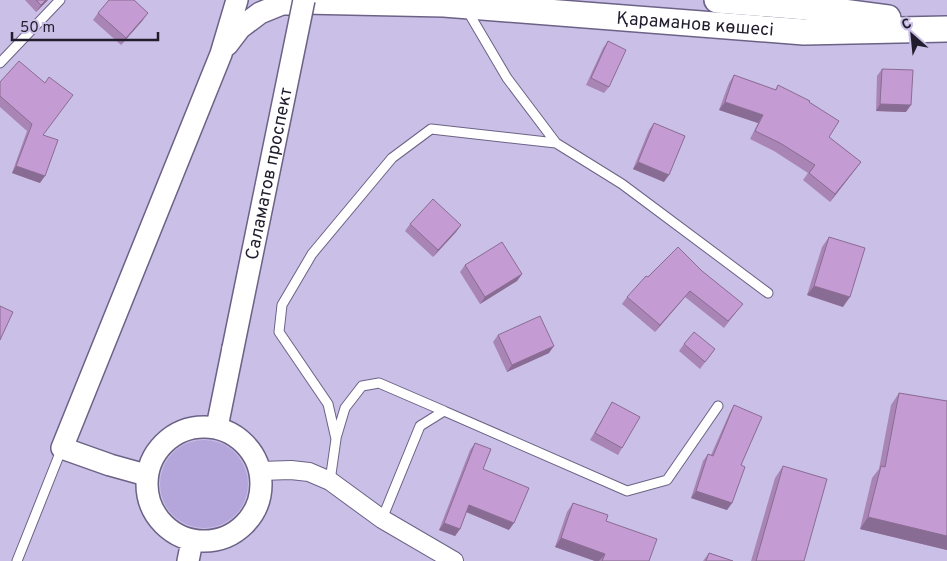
<svg xmlns="http://www.w3.org/2000/svg" width="947" height="561" viewBox="0 0 947 561" font-family="Overpass,sans-serif">
  <style>
    .green { fill: #b4a5db }
    .lines { fill: none; stroke-linecap: round; stroke-linejoin: round }
    .service-casing { stroke: #6c6286; stroke-width: 11 }
    .minor-casing { stroke: #6c6286; stroke-width: 20 }
    .tertiary-casing { stroke: #6c6286; stroke-width: 24 }
    .secondary-casing { stroke: #6c6286; stroke-width: 28 }
    .service { stroke: #fff; stroke-width: 9 }
    .minor { stroke: #fff; stroke-width: 18 }
    .tertiary { stroke: #fff; stroke-width: 21 }
    .secondary { stroke: #fff; stroke-width: 25 }
    .tertiary-bridge-casing { stroke: #6c6286; stroke-width: 24; stroke-linecap: butt }
    .tertiary-bridge { stroke: #fff; stroke-width: 21 }
    .wall { fill: #a985b5 }
    .shaded-wall { fill: #896c93 }
    .building { fill: #c49bd2; stroke: #896c93 }
    .labels { text-anchor: middle; stroke-width: 4; stroke-linejoin: round; paint-order: stroke }
    .street-label { font-size: 18px; fill: #211d2c; stroke: #cabfe7 }
  </style>
  <rect width="100%" height="100%" fill="#cabfe7"/>
  <path class="green" d="M160 484a44 44 0 1 1 88 0a44 44 0 1 1-88 0Z"/>
  <g class="lines">
    <g class="service-casing">
      <path id="service" d="M467,10L507,78L556,143L622,184L768,293
        M0,63L60,0
        M336,438L345,408L362,386L379,383L444,411
        M330,481L336,439L328,404L279,332L282,305L312,254L392,158L431,129L556,143
        M382,519L420,426L444,411L627,491L667,480L718,406
        M17,561L62,448"/>
    </g>
    <g class="minor-casing">
      <path id="minor" d="M260,471L291,470L309,472L330,481L382,519L454,561"/>
    </g>
    <g class="tertiary-casing">
      <path id="tertiary" d="M227,45L240,28L260,13L287,2
        M147 484a57 57 0 1 1 114 0a57 57 0 1 1-114 0Z
        M217,427L233,348
        M146,475L110,465L62,448L221,54L237,0
        M188,561L192,541"/>
    </g>
    <g class="secondary-casing">
      <g id="secondary">
        <path d="M278,0L287,2L305,0"/>
        <path d="M717,0L806,7L888,18"/>
        <path id="s1" d="M304,1L444,4L804,32L947,29"/>
      </g>
    </g>
    <use href="#service" class="service"/>
    <use href="#minor" class="minor"/>
    <use href="#tertiary" class="tertiary"/>
    <use href="#secondary" class="secondary"/>
    <g class="tertiary-bridge-casing">
      <g id="tertiary-bridge">
        <path id="s2" d="M233,348L304,0"/>
      </g>
    </g>
    <use href="#tertiary-bridge" class="tertiary-bridge"/>
  </g>
  <path class="wall" d="M25,0H48L36,12Z
    M98,13L143,20L121,45L93,20Z
    M608,41L609,87L604,93L586,85L603,48Z
    M882,69L906,112L876,111L877,76Z
    M734,75L775,90L778,85L809,102L829,137L861,162L830,202L803,180L808,173L774,151L750,139L758,123L719,110L729,83Z
    M0,82L44,135L40,183L12,173L27,131L0,107Z
    M654,123L664,182L633,169L649,130Z
    M410,224L461,225L456,232L433,257L405,231Z
    M829,237L843,307L807,295L822,247Z
    M678,247L738,310L724,328L685,297L655,332L622,304L627,297Z
    M465,265L522,274L517,281L480,304L460,272Z
    M498,335L549,353L507,372L493,342Z
    M684,344L715,349L700,369L679,351Z
    M899,393L947,401V550L860,529L872,478L879,469L891,405Z
    M612,402L622,448L618,455L590,440L608,409Z
    M734,405L741,465L732,503L727,510L691,498L703,461L708,454L711,455L730,412Z
    M475,443L483,469L509,530L466,512L460,529L455,536L439,530L470,450Z
    M783,466L804,561H751L775,478Z
    M573,503L606,521L649,561H595L555,547L567,512Z
    M709,553L733,561H703Z"/>
  <path class="shaded-wall" d="M46,0H48L36,12L41,5Z
    M148,13L143,20L121,45L126,38Z
    M725,102L763,115L758,123L719,110Z
    M880,104L911,105L906,112L876,111Z
    M638,162L669,175L664,182L633,169Z
    M861,162L855,170L830,202L835,194Z
    M16,166L45,176L40,183L12,173Z
    M461,225L456,232L433,257L438,250Z
    M522,274L517,281L480,304L485,297Z
    M814,286L850,297L843,307L807,295Z
    M690,291L685,297L655,332L660,325Z
    M554,346L549,353L507,372L512,365Z
    M696,491L732,503L727,510L691,498Z
    M469,505L514,523L509,530L464,511Z
    M868,517L947,536V550L860,529Z
    M444,523L460,529L455,536L439,530Z
    M561,538L605,554L599,561H595L555,547Z"/>
  <path class="building" d="M36,0H46L41,5Z
    M109,0H134L148,13L126,38L98,13Z
    M608,41L626,50L609,87L591,78Z
    M19,61L45,83L49,77L73,95L43,135L58,140L45,176L16,166L32,124L0,96V82Z
    M882,69L913,70L911,105L880,104Z
    M734,75L776,90L778,85L810,101L809,102L839,121L829,137L861,162L835,194L809,173L815,165L780,143L755,131L763,115L725,102Z
    M654,123L685,136L669,175L638,162Z
    M433,199L461,225L438,250L410,224Z
    M829,237L865,248L850,297L814,286Z
    M502,242L522,274L485,297L465,265Z
    M678,247L702,271L743,304L728,321L690,291L660,325L627,297L646,276L648,277Z
    M0,306L13,312L0,340Z
    M540,316L554,346L512,365L498,335Z
    M694,332L715,349L705,362L684,344Z
    M899,393L947,401V536L868,517L881,466L885,467Z
    M612,402L640,417L622,448L595,433Z
    M734,405L762,417L741,465L745,467L732,503L696,491L708,454L713,456Z
    M475,443L491,449L483,469L529,488L514,523L469,505L460,529L444,523Z
    M783,466L827,479L804,561H756Z
    M573,503L608,515L606,521L657,539L649,561H602L605,554L561,538Z
    M709,553L733,561H706Z"/>
  <g class="labels">
    <g class="street-label">
      <text dy="6" stroke="none"><textPath href="#s1" startOffset="392">Қараманов көшесі</textPath></text>
      <text dy="6" stroke="none"><textPath href="#s2" startOffset="178">Саламатов проспект</textPath></text>
    </g>
  </g>
  <g transform="translate(912 35) rotate(333)" stroke="#cabfe7" stroke-width="4" paint-order="stroke">
  <path d="M0-4L9 19L0 12L-9 19Z" fill="#211d2c"/>
  <text y="-8" font-size="14" font-weight="bold" text-anchor="middle" fill="#211d2c">С</text>
  </g>
  <path d="M12 32v8h146v-8" fill="none" stroke="#211d2c" stroke-width="2.5"/>
  <text x="20" y="32" font-size="15" fill="#211d2c" stroke="#cabfe7" stroke-width="4" paint-order="stroke">50 m</text>
</svg>
